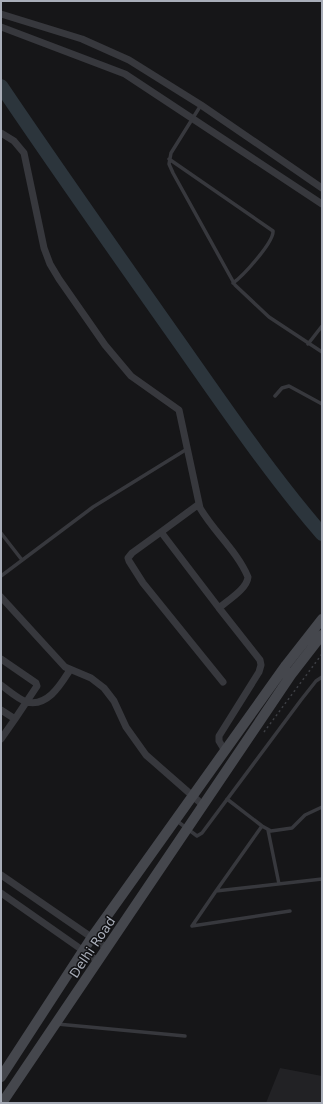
<svg xmlns="http://www.w3.org/2000/svg" width="323" height="1104" viewBox="0 0 323 1104" font-family="'DejaVu Sans',sans-serif">
  <style>
    .built { fill: #222225 }
    .lines { fill: none; stroke-linecap: round; stroke-linejoin: round }
    .river { stroke: #2c353c; stroke-width: 14 }
    .path { stroke: #3d3f44; stroke-width: 1.5; stroke-dasharray: 2 3; stroke-linecap: butt }
    .lane { stroke: #37383d; stroke-width: 3.5 }
    .street { stroke: #37383d; stroke-width: 7 }
    .secondary { stroke: #45474d; stroke-width: 10 }
    .labels { text-anchor: middle; stroke-width: 3; stroke-linejoin: round; paint-order: stroke }
    .street-label { font-size: 13px; fill: #a8adb8; stroke: #111113 }
  </style>
  <rect width="100%" height="100%" fill="#161618"/>
  <path class="built" d="M280,1068L322,1076V1103H266Z"/>
  <g class="lines">
    <path class="river" d="M1,86C59,172 119,257 179,342C224,406 271,475 322,534"/>
    <path class="path" d="M264,732L322,654"/>
    <path class="lane" d="M201,105L171,153L169,164L173,173L235,285L269,317L322,352
      M169,159L273,231C274,242 243,276 233,283
      M308,344L322,326
      M275,396L282,388L289,386L322,404
      M1,533L22,560
      M1,576L93,507L187,449
      M227,799L262,826L271,831L292,828L305,815L322,807
      M177,821L197,836L202,833L301,700L316,681L322,677
      M268,830L279,884
      M216,891L262,826
      M192,926L216,891L322,879
      M192,926L290,911
      M57,1024L185,1036"/>
    <path class="street" d="M1,14L82,39L129,60L201,105L322,188
      M1,27L125,74L322,204
      M1,133L14,141L24,153L44,248L50,264L59,279L105,345L131,376L179,410L200,508C214,532 237,551 248,577C247,589 228,600 219,608L260,660L261,665L259,672L219,736V741L225,751
      M199,504L161,532L219,608
      M161,532L132,553L128,558L129,561L143,583L223,682
      M1,597L65,667L91,678L104,688L114,701L126,727L146,755L203,805
      M1,659L36,683L37,686L15,719
      M1,685C8,690 19,700 27,702C48,707 61,684 70,670
      M1,710L15,719L1,739
      M1,875L107,948
      M1,893L98,961"/>
    <path class="secondary" d="M1,1077L92,937L286,665L322,619
      M2,1103L291,675L322,635"/>
  </g>
  <g class="labels">
    <g class="street-label">
      <text transform="translate(92 947) rotate(-56)" y="5">Delhi Road</text>
    </g>
  </g>
  <rect width="323" height="1104" fill="none" stroke="#a8adb8" stroke-width="4"/>
</svg>
